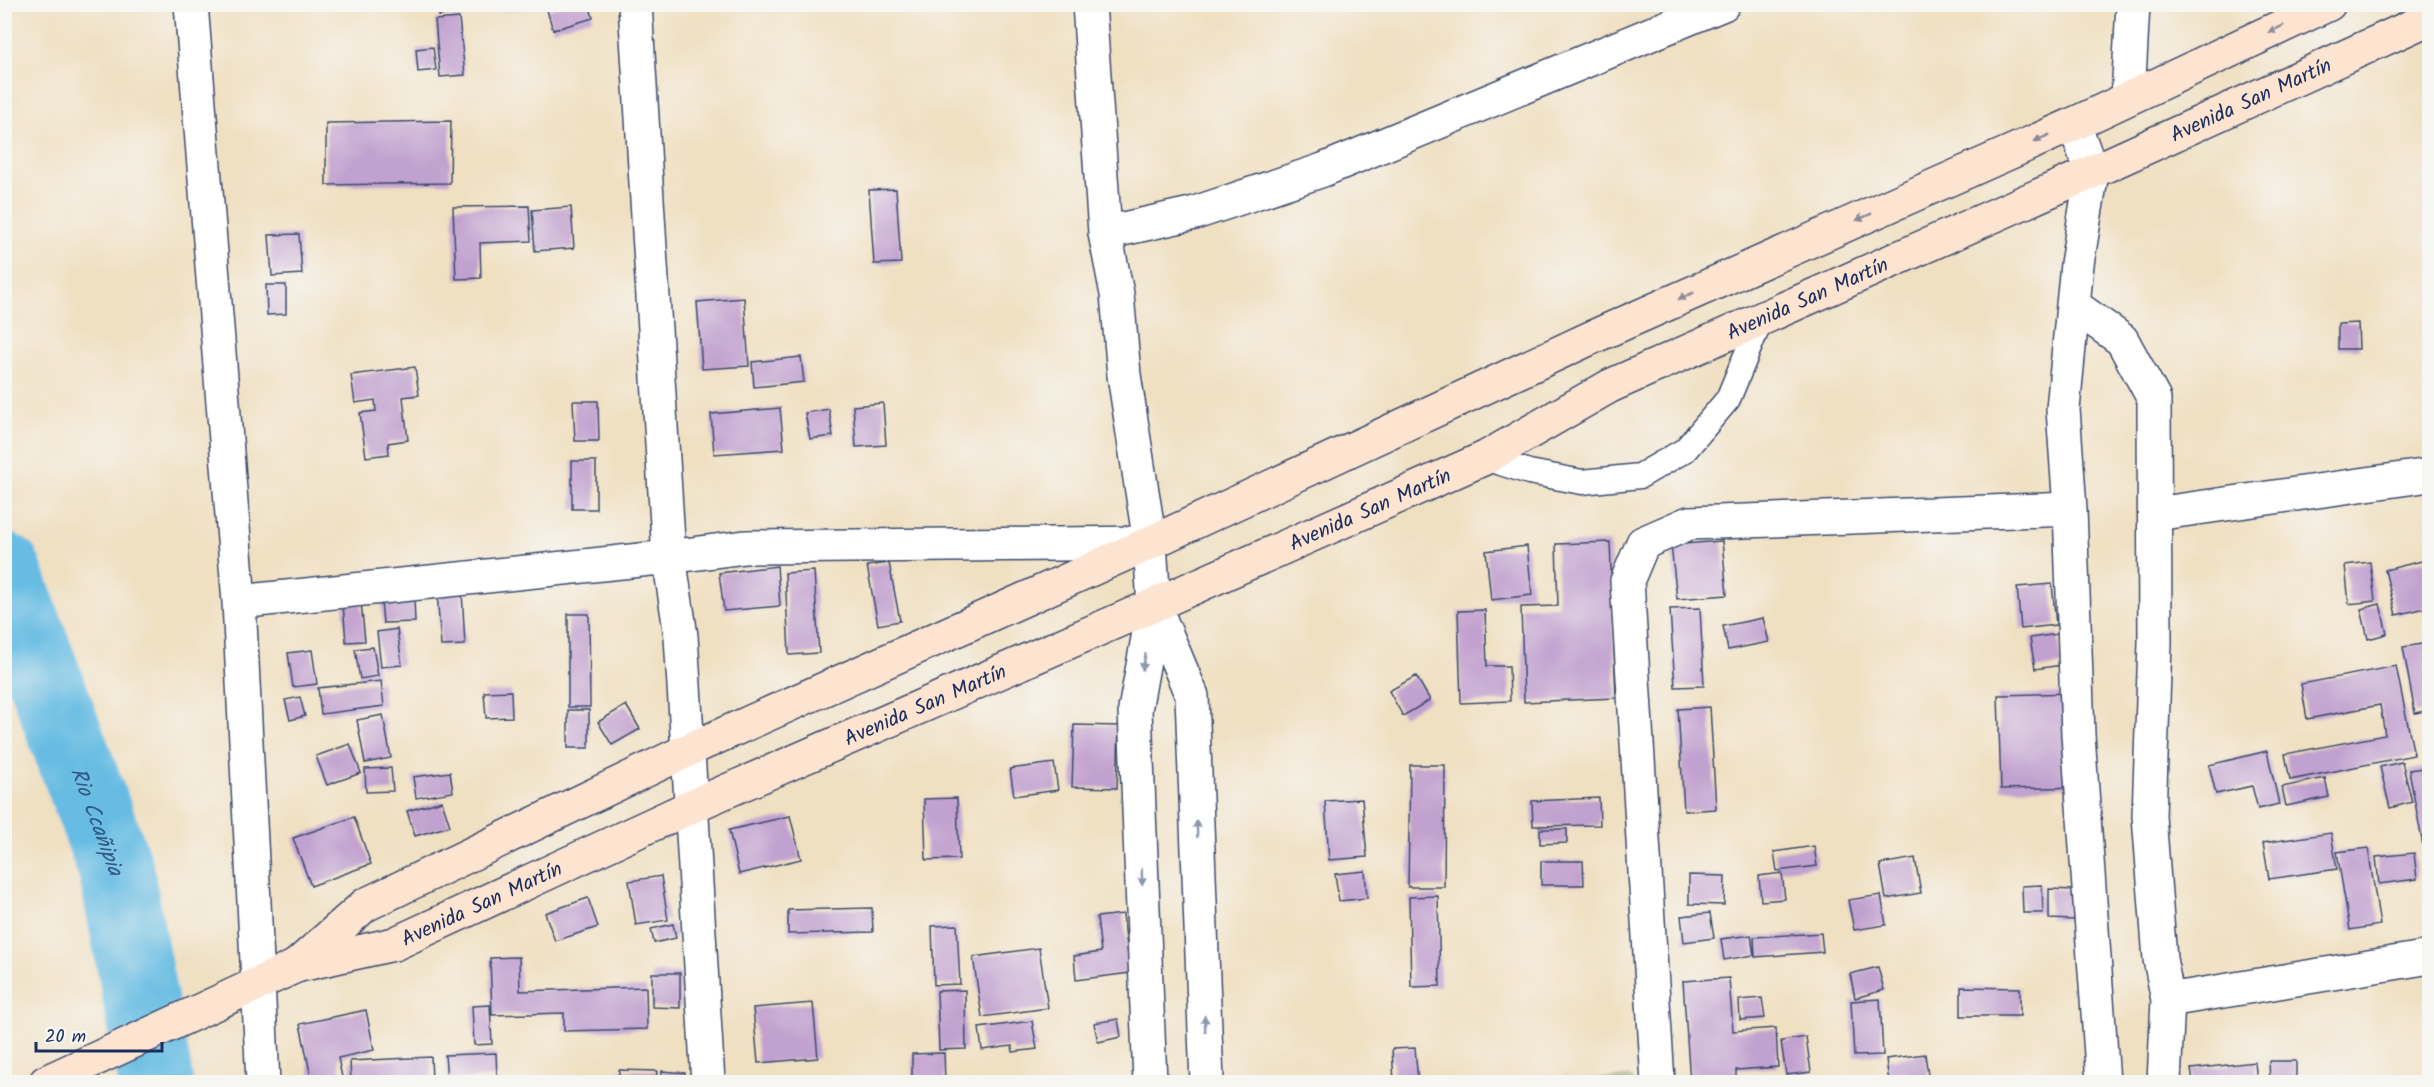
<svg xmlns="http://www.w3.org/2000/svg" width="2434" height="1087" viewBox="0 0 2434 1087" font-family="Kalam,sans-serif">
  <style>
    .green { fill: #b7c668; stroke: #697a63; stroke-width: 1.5 }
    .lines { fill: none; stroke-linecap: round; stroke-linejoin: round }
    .river { stroke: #66bce3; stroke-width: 75 }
    .building { fill: #c1a1cf }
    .lane-casing { stroke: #3b4a6d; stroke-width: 27 }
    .street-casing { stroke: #3b4a6d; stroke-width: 36 }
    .secondary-casing { stroke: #3b4a6d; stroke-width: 36 }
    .lane { stroke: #fff; stroke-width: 24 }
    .street { stroke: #fff; stroke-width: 33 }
    .secondary { stroke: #fde4d1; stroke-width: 33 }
    .oneway { fill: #8c8a98 }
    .oneway2 { fill: #8d97ae }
    .labels { text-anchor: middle; stroke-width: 5; stroke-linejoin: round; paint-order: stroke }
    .street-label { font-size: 21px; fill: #1b2f5e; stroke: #f6f6f2 }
    .water-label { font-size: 22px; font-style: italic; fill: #325986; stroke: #f6f6f2 }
  </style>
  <rect width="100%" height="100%" fill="#f6f6f2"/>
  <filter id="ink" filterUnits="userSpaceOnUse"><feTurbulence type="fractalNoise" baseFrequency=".0167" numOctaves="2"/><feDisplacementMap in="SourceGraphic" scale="12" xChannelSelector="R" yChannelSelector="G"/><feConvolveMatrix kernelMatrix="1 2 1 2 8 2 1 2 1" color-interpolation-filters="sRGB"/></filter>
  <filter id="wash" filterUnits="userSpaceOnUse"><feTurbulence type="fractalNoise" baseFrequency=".008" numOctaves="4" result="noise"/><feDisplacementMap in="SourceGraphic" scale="24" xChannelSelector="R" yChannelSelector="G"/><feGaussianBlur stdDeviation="1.35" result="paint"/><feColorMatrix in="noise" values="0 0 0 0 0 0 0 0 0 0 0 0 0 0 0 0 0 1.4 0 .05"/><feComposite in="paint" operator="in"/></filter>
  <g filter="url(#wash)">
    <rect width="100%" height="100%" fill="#f0e0c2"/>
    <path class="green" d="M1631,1078L1632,1082H1515Z"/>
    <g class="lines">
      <path class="river" id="s1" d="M4,570L116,870L156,1082"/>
    </g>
    <g id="blocks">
      <path class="building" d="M437,4H471L472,9L439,16Z
        M500,4H549V6L500,11Z
        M565,4H589L593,18L553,30L547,10Z
        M459,18L465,75L440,77L435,20Z
        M433,47L436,70L418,72L416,49Z
        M451,121L450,183L326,185V123Z
        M896,189L901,263L874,264L869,190Z
        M529,206L531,241L480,243L481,278L456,279L453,207Z
        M571,207L574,248L535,251L532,210Z
        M299,234L302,274L272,276L269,235Z
        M266,285H286V314L267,315Z
        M744,298L749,366L702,369L697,302Z
        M2358,323L2359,349H2338V324Z
        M801,357L804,382L754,387L752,362Z
        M415,367L419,395L403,397L408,440L388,443L389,454L366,457L360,413L376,411L375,400L355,403L351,375Z
        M573,401H598L599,441H575Z
        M883,403L886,445L856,447L853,406Z
        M780,408L784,449L714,454L711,414Z
        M829,409L833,436L810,439L805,413Z
        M572,461H596V509H572Z
        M1722,541L1727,595L1677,599L1671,545Z
        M1610,542L1616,698L1524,702L1521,607L1558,606L1556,544Z
        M1527,546L1532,595L1491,600L1486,551Z
        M2430,559V607L2396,615L2385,570Z
        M2370,562L2375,601L2349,604L2345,565Z
        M889,563L900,621L878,625L867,566Z
        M777,566L780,606L724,611L719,573Z
        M814,571L819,653L789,655L785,573Z
        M2052,584L2056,625L2021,629L2017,587Z
        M462,591L465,645L441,646L437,592Z
        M414,599L415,622L383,623L381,601Z
        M361,602L365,641L346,642L343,604Z
        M2380,604L2387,634L2368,639L2361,609Z
        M1700,608L1704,686L1675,687L1670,609Z
        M1485,610L1487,666H1509L1510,701L1461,703L1458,611Z
        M568,614H589L590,707H568Z
        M1763,618L1769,642L1728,650L1723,626Z
        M397,629L402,665L381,667L377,632Z
        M2058,634L2062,665L2035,669L2030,638Z
        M2428,643L2430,710L2415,713L2403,647Z
        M373,647L378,676L360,679L355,649Z
        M312,650L317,684L293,687L288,653Z
        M2396,666L2414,755L2290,780L2285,754L2385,735L2380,705L2307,719L2301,684Z
        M1416,676L1430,700L1403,716L1389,691Z
        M381,681L384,706L321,714L318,688Z
        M511,691L512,717L486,718L484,692Z
        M2076,693L2079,787L2001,789L1998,695Z
        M300,697L305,716L290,720L285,700Z
        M626,705L640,729L612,745L598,722Z
        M1710,707L1716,809L1684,811L1678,709Z
        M568,710H589V748H568Z
        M383,715L391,758L365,763L357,720Z
        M1074,725L1119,726L1117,788L1072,787Z
        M350,744L361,773L327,785L316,756Z
        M2267,751L2279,804L2258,809L2252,786L2216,794L2209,765Z
        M2402,762L2412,802L2390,808L2380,767Z
        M1054,763L1058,790L1014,796L1010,769Z
        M1410,765H1445L1444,887H1408Z
        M2430,767V873H2428L2409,770Z
        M391,768L393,791L366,792L365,769Z
        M450,772L453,792L416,798L413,777Z
        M2325,778L2329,797L2286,806L2282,787Z
        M957,798L959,859L926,860L924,799Z
        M1599,798L1600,825L1533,826L1532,801Z
        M1362,799L1367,857L1329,860L1325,801Z
        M442,801L450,826L415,836L407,811Z
        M790,816L801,859L739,874L729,830Z
        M354,817L371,864L311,886L293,838Z
        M1540,829H1567V843L1540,844Z
        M2331,833L2337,869L2269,879L2263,843Z
        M1814,846L1817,866L1777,871L1774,852Z
        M2368,848L2380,925L2350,930L2337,852Z
        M2414,853L2417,879L2379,884L2376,857Z
        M1915,858L1921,893L1886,899L1880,864Z
        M1541,861H1583L1584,885H1541Z
        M1365,871L1367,898L1339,901L1335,874Z
        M1782,873L1785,899L1761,901L1759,876Z
        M1689,875L1725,876L1724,905L1689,904Z
        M661,876L668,920L636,925L629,881Z
        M2042,885L2043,913H2023L2022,886Z
        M2049,889L2075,890L2074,920L2049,919Z
        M1881,895L1886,925L1854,930L1848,900Z
        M1438,896L1440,986L1411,987L1409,897Z
        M588,898L598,927L555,941L545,913Z
        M872,908L873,932L788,934V910Z
        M1710,913L1714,938L1684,942L1681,916Z
        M1123,914L1130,973L1076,980L1074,956L1101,952L1097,917Z
        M673,924L676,938L654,943L651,929Z
        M957,925L960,984L934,985L932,926Z
        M1821,933L1823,952L1755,957L1754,937Z
        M1751,935L1754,955L1724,960L1721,939Z
        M1039,948L1048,1008L982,1017L973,957Z
        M519,957L520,991L646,987L647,1029L564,1031V1013L492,1015L490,958Z
        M1878,967L1884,990L1855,998L1850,974Z
        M652,973H680V1008L652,1007Z
        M1729,978L1733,1031L1776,1028L1778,1067L1736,1070V1082H1690L1683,981Z
        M1961,987L2020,988V1016H1961Z
        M965,990L966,1049L939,1050L937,991Z
        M1762,998L1765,1018L1740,1020L1739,1000Z
        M1880,999L1883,1055L1854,1056L1851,1001Z
        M813,1003L818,1058L758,1063L753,1008Z
        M490,1005L492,1044L474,1045L472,1006Z
        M366,1010L374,1050L338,1058L343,1082H312L300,1024Z
        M1118,1019L1121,1037L1098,1042L1094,1023Z
        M1032,1021L1037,1049L1013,1052L1012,1046L982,1050L979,1028Z
        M1806,1037L1811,1072L1786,1075L1781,1041Z
        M1415,1048L1418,1082H1394L1392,1049Z
        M496,1053L497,1077L447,1080L445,1055Z
        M944,1053L945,1082H912V1054Z
        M1925,1054L1929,1082H1889L1886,1059Z
        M431,1057L432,1081L351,1082L350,1061Z
        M2269,1061H2296V1082H2270Z
        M2255,1062L2257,1082H2193L2191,1069Z
        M619,1070L657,1071L656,1082H619Z
        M662,1071L685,1073L684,1082H661Z
        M1569,1076V1082H1510V1081Z
        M2062,1078L2063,1082H2038V1081Z"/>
    </g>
  </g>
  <g filter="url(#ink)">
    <use href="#blocks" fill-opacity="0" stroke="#3b4a6d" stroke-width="1.5"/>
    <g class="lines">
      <g class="lane-casing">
        <path id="lane" d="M1485,458L1529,472L1582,482L1640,476L1685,450L1728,399L1761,319"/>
      </g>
      <g class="street-casing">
        <path id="street" d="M191,4L239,602L263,1082
          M635,4L669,557L681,636L708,1082
          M1089,4L1105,233L1117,294L1124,375L1150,543L1154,605L1135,710L1150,1082
          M2128,98L2133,4
          M2074,124L2092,172L2077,264L2063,409L2070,509L2078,735L2103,1082
          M1105,233L1195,213L1323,170L1723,4
          M2073,305L2122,340L2154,399L2155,643L2149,816L2160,959L2168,1000L2164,1082
          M2155,514L2430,475
          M239,602L669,557L745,547L1150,543
          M1154,605L1192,696L1207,1082
          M2168,1000L2430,957
          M1658,1082L1627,581L1643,543L1689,523L2070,509"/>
      </g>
      <g class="secondary-casing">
        <g id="secondary">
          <path id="s2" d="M2329,4L2074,124L1595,336L1150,543L686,751L365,905L296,966L394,944L690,807L1154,605L1485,458L1610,386L2092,172L2430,18"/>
          <path d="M46,1082L296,966"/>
        </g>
      </g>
      <use href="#lane" class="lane"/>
      <use href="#street" class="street"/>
      <use href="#secondary" class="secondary"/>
    </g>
    <defs><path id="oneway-solid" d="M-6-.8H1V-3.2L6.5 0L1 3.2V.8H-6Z" transform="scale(1.5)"/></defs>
    <g class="oneway">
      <use href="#oneway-solid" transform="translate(2276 29) rotate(155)"/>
      <use href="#oneway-solid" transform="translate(2042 138) rotate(156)"/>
      <use href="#oneway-solid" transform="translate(1864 217) rotate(156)"/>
      <use href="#oneway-solid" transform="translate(1686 296) rotate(156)"/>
    </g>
    <g class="oneway2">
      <use href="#oneway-solid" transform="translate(1144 662) rotate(101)"/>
      <use href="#oneway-solid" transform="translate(1197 829) rotate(-92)"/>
      <use href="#oneway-solid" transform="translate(1142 877) rotate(88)"/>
      <use href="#oneway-solid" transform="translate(1205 1024) rotate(-92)"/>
    </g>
  </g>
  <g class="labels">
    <g class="street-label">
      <text dy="7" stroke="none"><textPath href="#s2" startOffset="4394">Avenida San Martín</textPath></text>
      <text dy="7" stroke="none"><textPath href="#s2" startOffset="3908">Avenida San Martín</textPath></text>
      <text dy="7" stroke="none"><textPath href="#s2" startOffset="3422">Avenida San Martín</textPath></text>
      <text dy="7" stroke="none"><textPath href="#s2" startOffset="2936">Avenida San Martín</textPath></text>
      <text dy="7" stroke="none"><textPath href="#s2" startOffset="2450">Avenida San Martín</textPath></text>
    </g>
    <g class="water-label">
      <text dy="8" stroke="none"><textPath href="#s1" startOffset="268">Rio Ccañipia</textPath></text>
    </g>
  </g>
  <rect width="2434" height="1087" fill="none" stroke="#f6f6f2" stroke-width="24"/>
  <path d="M36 1042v9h126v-9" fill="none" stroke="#1b2f5e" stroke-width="3"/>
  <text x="45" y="1042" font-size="18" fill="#1b2f5e" stroke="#f6f6f2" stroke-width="4.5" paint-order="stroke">20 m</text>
</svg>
